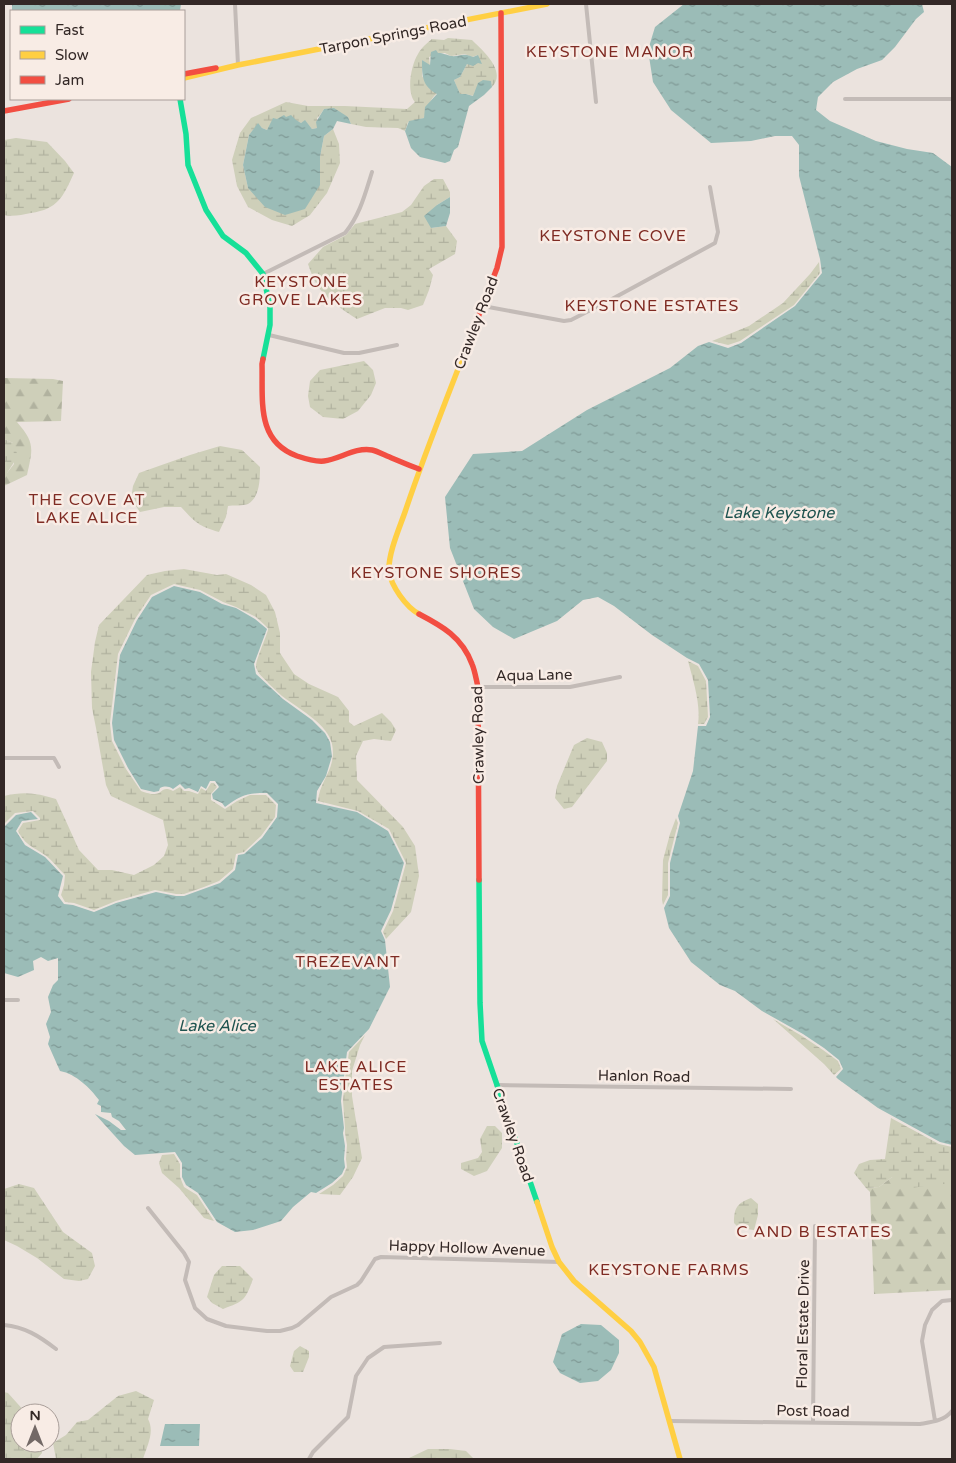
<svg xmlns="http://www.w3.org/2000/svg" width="956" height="1463" viewBox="0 0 956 1463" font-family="'Varela Round',sans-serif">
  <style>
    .forest { fill: url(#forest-firs) }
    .wetland { fill: url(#wetland-marsh) }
    .water { fill: url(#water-ripples) }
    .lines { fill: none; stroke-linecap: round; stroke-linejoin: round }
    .street { stroke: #c3bbb7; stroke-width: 4 }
    .fast { stroke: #16e098; stroke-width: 5.5 }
    .slow { stroke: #ffcf43; stroke-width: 5.5 }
    .jam { stroke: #f24e42; stroke-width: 5.5 }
    .labels { text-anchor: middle; stroke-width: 5; stroke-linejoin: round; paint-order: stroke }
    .street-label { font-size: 15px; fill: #332826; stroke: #f8ece5 }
    .neighbourhood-label { font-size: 16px; letter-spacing: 1px; fill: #7f2b23; stroke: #f8ece5 }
    .water-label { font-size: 16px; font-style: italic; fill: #1e534f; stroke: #f8ece5 }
  </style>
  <defs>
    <pattern id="forest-firs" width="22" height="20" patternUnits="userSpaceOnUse" patternTransform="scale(1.25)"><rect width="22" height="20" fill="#cecfb9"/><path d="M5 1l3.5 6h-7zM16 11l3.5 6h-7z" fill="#b1b29f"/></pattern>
    <pattern id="wetland-marsh" width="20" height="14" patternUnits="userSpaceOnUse" patternTransform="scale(1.25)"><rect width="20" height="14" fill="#cecfb9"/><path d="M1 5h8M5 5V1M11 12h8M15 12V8" fill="none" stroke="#b1b29f"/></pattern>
    <pattern id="water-ripples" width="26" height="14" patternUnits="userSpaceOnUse" patternTransform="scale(1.25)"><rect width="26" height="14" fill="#9bbcb7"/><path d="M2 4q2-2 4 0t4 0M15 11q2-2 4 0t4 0" fill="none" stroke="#7f9995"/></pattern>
  </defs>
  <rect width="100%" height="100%" fill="#ebe3de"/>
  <path class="forest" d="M4,378L53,379L63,381L61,421L17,422C35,443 33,448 27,475L4,486V473H7L14,464L13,443L4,439Z
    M892,1177L938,1184H952V1290L874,1294L870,1192L866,1188L879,1187Z"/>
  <path class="wetland" d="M448,38L472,40C483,51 507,71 492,87L491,81L475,91L474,96L466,94L460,95L454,80L460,77L467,64L478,55L472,57L465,54L451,56L445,53H438L429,57L430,66L422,60V76C428,84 427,89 437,93C430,99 426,110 424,118L408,122L405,131L398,128L366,127L351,124L348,117L324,109L320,115L317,118V128L312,129L305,121L301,123L286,117L272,122L267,130L262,128L258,124L249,135L243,165L248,188L320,185V157L324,136L333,129L339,144L340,163L327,193L310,215L292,226L272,220L248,207L237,186L232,160L240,133L251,118L286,102L308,106H345L407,109L415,102C406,92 411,65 418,54C421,48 427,43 432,39L444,40Z
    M16,138L47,142L65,161L74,173C63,197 58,209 31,213C21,215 13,217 4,215V140Z
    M434,179H443L450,192V197L437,205L431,228L446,226L457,241L455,254L429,269L433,275L429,290L423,305L408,310L401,308H385L357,319C331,302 318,295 308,264L323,247L346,235L355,224L402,212L411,205L424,186Z
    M819,262L820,273L794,305L740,341L728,345L712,341L749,326L783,303L810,274Z
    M364,361L373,370L376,383L371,395L358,411L343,419L323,417L310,407L308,396L310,381L320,370Z
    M4,439L13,443L18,456L7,473H4Z
    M220,446L242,450L260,467C260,479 260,497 248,504C243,506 233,505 228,506L226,517L219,532C198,526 195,522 181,507H164L140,512L131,499L133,486L139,473L190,455Z
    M184,569L217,575L226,574L251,585L266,595L275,612L280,633V653L294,674L309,684L338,697L349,711V722L354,726L382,713L391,722L396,730L391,741L374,739L363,741L356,756L357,780L403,827L415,846L419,876L411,912L386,939L383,932L393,911L406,863L389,829L358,811L318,801C320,779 337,769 332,744C328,725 301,710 286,699C280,695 275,689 269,684C264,678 257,674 256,666C256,660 266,637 268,630V628L256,617L236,607L223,602L200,590L174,584L151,595L135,619L118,654L110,723L112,741L126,769L141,791C144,792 150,794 153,794C163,795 161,785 173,791L180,787L184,791H189L198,794L201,788L206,791L211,783H214L217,787L211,794V800L225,809L237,801L250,795H266L276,805L275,817L261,836L244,852L236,854L233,869L219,881L204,887L184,894H176L155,890L116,901L94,910L74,903L65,902L61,895L64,885L65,875C58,868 52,860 45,855C32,846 26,846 18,831L23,823L40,820V818L33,811L15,813L4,824V796C23,791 38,793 56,799L79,850L98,870H112L134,875L154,865L164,856L168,845L163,820L111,796L106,785L96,728L92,708L91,672L95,642L99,625L147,575L165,571Z
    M688,661L698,666L706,681L708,717L704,724H698C701,704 693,680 688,661Z
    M587,738L602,742L607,753V761L572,807L564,809L555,798L557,786L574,745Z
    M676,818L678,823L668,863V895L663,905L662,900L663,860L670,834Z
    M773,1019L802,1036L823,1050L838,1061L841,1069L834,1075L824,1064Z
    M365,1035L360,1045L352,1071V1096L362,1158L353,1177L340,1195L319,1194L333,1185L343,1176L347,1167L346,1159L347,1145L345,1133V1128L343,1101L345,1079L349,1052Z
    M891,1118L939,1144L952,1147V1184H938L905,1189L892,1177L879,1187L866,1188L854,1173L859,1164L870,1160L885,1159Z
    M487,1126H495L502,1133V1148L487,1171L474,1176L461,1169V1163L478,1158L482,1152L480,1139Z
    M174,1154L180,1164V1177L184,1187L197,1195L214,1221L204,1218L179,1188L162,1173L159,1163L162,1155Z
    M19,1184L34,1188L63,1232L92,1253L95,1266L88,1279L79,1281L64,1279L37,1258L17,1246L4,1240V1189Z
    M751,1198L758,1204V1215L754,1230L739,1228L734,1223C734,1208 737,1203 751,1198Z
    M222,1266H240L253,1279C245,1301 244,1301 223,1309L212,1303L207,1297L214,1275Z
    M300,1346L309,1351V1357L303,1372H294L290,1366L294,1351Z
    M136,1391L154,1400L148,1419C155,1432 147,1446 143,1459H56L53,1443L66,1435L77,1422L88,1420L118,1396Z
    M4,1392L8,1393L26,1413H20V1443H41L42,1453L37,1459H4Z
    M428,1449H450L466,1451L474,1459H407Z"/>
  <path class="water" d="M12,4H181L180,11H12Z
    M684,4H922L924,12L916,19L895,47L882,60L857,69L833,82L818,97L816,110L830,121L876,141L907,149L933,153L952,167V1145L940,1142L878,1108L838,1079L836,1077L843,1069L839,1060L824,1048L803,1034L762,1011L735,991L720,985L691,962L669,928L664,908L670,896V863L680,823L678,816L693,771L698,726H706L710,717L708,680L699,664L687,658L652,635L614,606L598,597L583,600L557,621L514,639L493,627L474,609L450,548L445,497L473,454L522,451L587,410L670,368L698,346L709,342L728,348L741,343L795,306L822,273L820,259L799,176V145L792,136H775L751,141L711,143L671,110L653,82L648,50L655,27Z
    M436,50L438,53C444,53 446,55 451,56C460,57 462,52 473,57L478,55L482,64L478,63L473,66L467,64L460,77L454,80L460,94H466L473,96L478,83L483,80L491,81L492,87L484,95L469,106L458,147L454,150L450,161L445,163L420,157L411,148L405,131L409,121L424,118L425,107L437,94C422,86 422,76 422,60L430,65L431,52Z
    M334,108L348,117L351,124L337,121L333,129L324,136L320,157V185L305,209L285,215L265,207L248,188L243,165L249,135L258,123L262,128L267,130L273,118L277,119L284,115L286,117L291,115L296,120L301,123L305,120L312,129L317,128L316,122L324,109Z
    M450,197V213L446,226L431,228L424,216L437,205Z
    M174,586L200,592L222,604L236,608L255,619L267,629L254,664L256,674L283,699L312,720L325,733L330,742L332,756L326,776L317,791L316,803L357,812L388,831L404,863L391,910L381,931L385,940L390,987L369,1029L347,1052L341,1101L344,1128L343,1133L345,1146L344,1159L345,1167L342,1174L332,1183L316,1193L311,1192L293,1207L281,1221L253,1230L235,1232L217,1222L198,1193L186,1185L182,1177V1163L175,1152L135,1155L124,1146L95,1114L109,1121L121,1130H126L119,1121L112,1117L111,1113L101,1112V1106L97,1104L99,1100C90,1088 76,1074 60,1071L48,1044L50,1037L46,1024L51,1012L48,997L53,985L58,980V958L48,961L41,957L33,961L34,970L18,977L4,973V827L16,815L31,812L38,819L22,821L16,831L25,845L45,857L63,876L58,896L64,904L73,905L94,912L116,903L156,892L176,896H184L220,883L235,870L238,855L244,854L262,838L277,817L278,804L267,793C247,793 241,795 225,807L222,803L213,799L212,794L219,787L215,781H210L206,789L201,786L198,792L189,788L185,789L180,784L173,789C168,786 165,786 160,788L159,791L154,792L141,789L128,768L114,740L112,723L120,655L137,620L152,597Z
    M581,1324L601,1325L619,1340V1353L611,1370L598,1381L580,1383L560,1373L553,1362L562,1334Z
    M165,1424H200L199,1446H160Z"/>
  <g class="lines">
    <path class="street" d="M235,4L238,65
      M586,4L596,102
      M845,99H952
      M263,274L345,233C360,215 365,194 372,172
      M483,306L564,321L571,320L612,299L715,243L718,232L710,187
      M269,335L344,353H359L397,345
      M478,687H570L620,677
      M4,758H54L59,767
      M4,1000H18
      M496,1085L791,1089
      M148,1208L184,1253L189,1262L185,1280L195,1308L207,1319L226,1326L267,1331H280L292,1328L298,1325L331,1297L357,1285L361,1281L375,1259L381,1257L559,1262
      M4,1325C25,1327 39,1336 56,1349
      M670,1421L920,1424C932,1422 944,1421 952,1411
      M935,1421L922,1341L925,1325L932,1310L942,1301L952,1300
      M813,1423L815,1226
      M309,1459L313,1452L348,1417L356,1376L368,1358L384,1347L440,1343"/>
    <path class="fast" d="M180,99L186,134L188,165L206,210L223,236L246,253L263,274L270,307V325L263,359
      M479,880L480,1003L482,1041L537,1202"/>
    <path class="slow" d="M184,78L238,65L547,4
      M419,614C406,607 391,586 389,571C388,554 399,529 405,512C425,452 449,393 472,333
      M537,1202L552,1247L559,1262L574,1281L631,1331L640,1342L654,1367L680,1459"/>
    <path class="jam" d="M184,74L216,68
      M4,111L69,99
      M472,333L497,268L502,247L501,13
      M263,359L262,364C263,401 256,441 297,456C306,459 315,462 324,461C340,459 355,447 372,450C377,451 382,454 387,456C397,460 408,465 419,469
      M419,614C442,626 462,637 472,664C475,671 476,679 478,687L479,880"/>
  </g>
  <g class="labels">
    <g class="street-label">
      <text transform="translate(393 35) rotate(-11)" y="5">Tarpon Springs Road</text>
      <text transform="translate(476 323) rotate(-69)" y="5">Crawley Road</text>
      <text transform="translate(534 675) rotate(-1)" y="5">Aqua Lane</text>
      <text transform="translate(478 735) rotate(-91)" y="5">Crawley Road</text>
      <text transform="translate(644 1076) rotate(1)" y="5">Hanlon Road</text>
      <text transform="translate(513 1135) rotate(71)" y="5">Crawley Road</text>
      <text transform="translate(467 1248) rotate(2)" y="5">Happy Hollow Avenue</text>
      <text transform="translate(803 1324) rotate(-89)" y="5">Floral Estate Drive</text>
      <text transform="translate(813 1411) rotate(1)" y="5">Post Road</text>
    </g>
    <g class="neighbourhood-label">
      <text x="610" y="57">KEYSTONE MANOR</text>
      <text x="613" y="241">KEYSTONE COVE</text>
      <text x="301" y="287">KEYSTONE<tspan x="301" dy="18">GROVE LAKES</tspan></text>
      <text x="652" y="311">KEYSTONE ESTATES</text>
      <text x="87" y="505">THE COVE AT<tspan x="87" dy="18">LAKE ALICE</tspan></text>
      <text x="436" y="578">KEYSTONE SHORES</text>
      <text x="348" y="967">TREZEVANT</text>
      <text x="356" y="1072">LAKE ALICE<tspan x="356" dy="18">ESTATES</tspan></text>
      <text x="814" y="1237">C AND B ESTATES</text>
      <text x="669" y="1275">KEYSTONE FARMS</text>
    </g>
    <g class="water-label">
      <text x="779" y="518">Lake Keystone</text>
      <text x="217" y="1031">Lake Alice</text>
    </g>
  </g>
  <rect width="956" height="1463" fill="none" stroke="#332826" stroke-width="10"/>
  <rect x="10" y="10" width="175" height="90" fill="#f8ece5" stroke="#a99e99"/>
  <rect x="20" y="26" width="25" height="8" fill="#16e098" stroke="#a99e99"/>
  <text x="55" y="35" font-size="15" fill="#332826">Fast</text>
  <rect x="20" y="51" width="25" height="8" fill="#ffcf43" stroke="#a99e99"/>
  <text x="55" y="60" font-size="15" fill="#332826">Slow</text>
  <rect x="20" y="76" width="25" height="8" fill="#f24e42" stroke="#a99e99"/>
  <text x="55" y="85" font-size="15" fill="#332826">Jam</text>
  <g transform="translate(35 1428)"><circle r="24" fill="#f8ece5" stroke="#a99e99"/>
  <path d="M0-4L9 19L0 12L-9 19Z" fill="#736966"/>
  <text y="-8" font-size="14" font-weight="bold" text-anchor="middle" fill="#332826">N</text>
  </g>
</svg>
